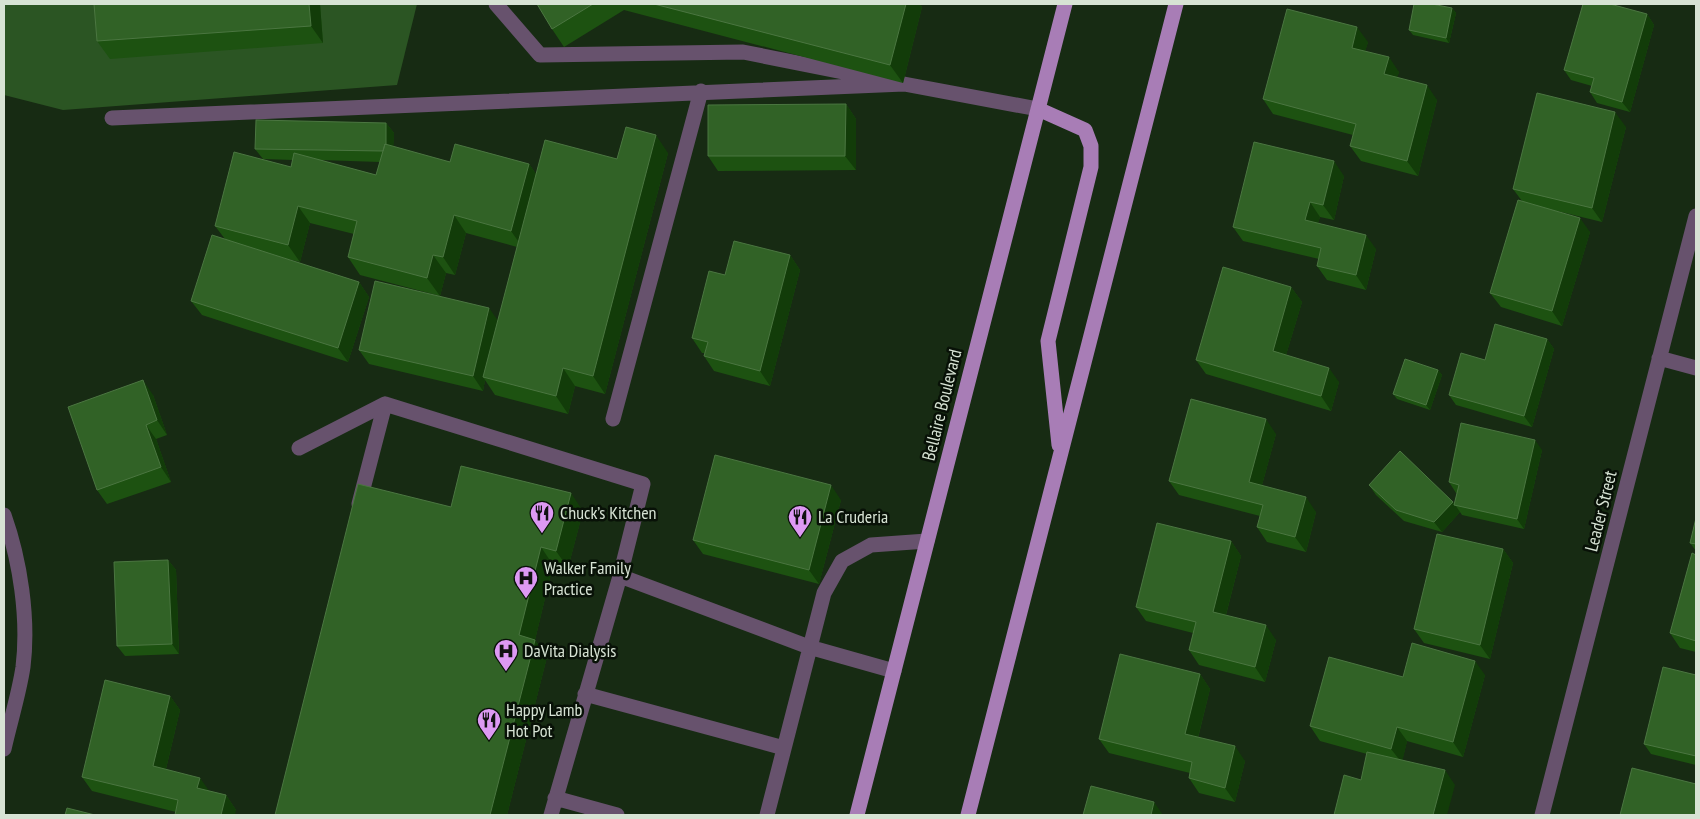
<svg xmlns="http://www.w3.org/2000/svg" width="1700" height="819" viewBox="0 0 1700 819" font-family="'PT Sans Narrow',sans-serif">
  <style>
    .green { fill: #2b5523 }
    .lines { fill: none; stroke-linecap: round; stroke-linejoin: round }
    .minor { stroke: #67526d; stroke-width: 15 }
    .major { stroke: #a87db6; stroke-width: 15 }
    .wall { fill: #1d5211; fill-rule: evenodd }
    .shaded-wall { fill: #123c09 }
    .building { fill: #316226; stroke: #4b7641 }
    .labels { text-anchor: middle; stroke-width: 5; stroke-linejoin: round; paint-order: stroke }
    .street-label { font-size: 18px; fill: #d7e3d4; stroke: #081107 }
    .poi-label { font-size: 18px; fill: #d7e3d4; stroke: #081107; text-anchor: start }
  </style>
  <rect width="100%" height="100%" fill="#172b13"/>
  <path class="green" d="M4,4H417L397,85L63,110L4,95Z"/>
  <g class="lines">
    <path class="minor" d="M496,4L540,55L743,52L878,79
      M112,118L904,84L1038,109
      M1659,358L1696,368
      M613,419L701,91
      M299,448L385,404L643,484L620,576
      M359,504L385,404
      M4,515C20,560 29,618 23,667C19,694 10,722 4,749
      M585,694L784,748
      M555,798L617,815
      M551,815L620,576L809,647L894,671
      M767,815L824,593L842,561L871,545L927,541
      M1542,815L1696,216"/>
    <path class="major" d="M1038,109L1085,130L1091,146V167L1048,341L1059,445
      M857,815L1065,4
      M968,815L1176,4"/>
  </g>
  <path class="wall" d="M94,4H320L323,43L110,59L97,41Z
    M537,4H920L922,7L903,83L624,10L564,47L552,29Z
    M1452,8L1456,13L1449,43L1413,35L1409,30Z
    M1647,14L1654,25L1630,112L1597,103L1590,92L1592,86L1571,80L1564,70Z
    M1368,42L1365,51L1399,72L1397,77L1437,100L1418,176L1361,161L1350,146L1353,135L1273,114L1263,99Z
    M846,104L856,119V170L718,171L708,156Z
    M386,123L394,133L393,147L450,162L529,164L536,174L617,159L668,153L605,394L575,386L568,414L495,395L485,380L483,391L369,364L359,350L498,320L517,247L466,233L455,275L446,273L440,296L360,275L348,257L354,234L310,223L300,262L283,258L359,282L369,297L348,362L202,315L191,301L225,239L215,226L291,167L293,160L263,159L255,149ZM320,160L380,162L376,175Z
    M1626,127L1602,222L1557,211L1590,232L1562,326L1501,307L1490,293L1522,201L1513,189Z
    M1344,176L1334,220L1320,217L1318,223L1376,249L1366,290L1327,280L1317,266L1319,259L1243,241L1233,227Z
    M790,255L800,270L770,386L714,371L704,356L705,353H702L692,338L725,275Z
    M1291,287L1302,302L1286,355L1339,382L1331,411L1206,374L1196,360Z
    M1547,339L1554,349L1532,427L1456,405L1449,395L1485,360Z
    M1438,370L1442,375L1430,410L1397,399L1393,394Z
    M153,395L167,435L156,439L171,482L107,504L97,490Z
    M1276,434L1262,485L1316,512L1306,552L1267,542L1257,527L1260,516L1179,495L1169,481Z
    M1542,450L1524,529L1462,515L1460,512L1442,532L1404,521L1376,495L1369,485L1455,504L1457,493H1456L1449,482Z
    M841,500L819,584L703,554L693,540Z
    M451,507L583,511L568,568L553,565L535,640L547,657L507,815Z
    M1696,518V551L1690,543Z
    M1231,541L1241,556L1226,615L1276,640L1265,682L1199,665L1189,650L1193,633L1146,621L1136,607Z
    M1503,549L1513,563L1490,659L1424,643L1414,629Z
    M1696,555V652L1680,648L1670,633Z
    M168,560L176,570L179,654L125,656L117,646Z
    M1200,674L1210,689L1198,738L1245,761L1235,802L1199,793L1189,778L1190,773L1109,753L1099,739Z
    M1485,675L1463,757L1407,741L1402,761L1455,785L1361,780L1367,754L1320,741L1310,726L1403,677Z
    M1696,675V765L1651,754L1644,744Z
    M170,696L180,710L166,769L210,791L226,795L236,810L176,812L92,791L82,777Z"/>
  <path class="shaded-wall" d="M309,4H320L323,43L311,26Z
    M906,4H920L922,7L903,83L890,65Z
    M1452,8L1456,13L1449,43L1446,38Z
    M1647,14L1654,25L1630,112L1622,102Z
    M1357,27L1368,42L1362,62L1352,48Z
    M1389,57L1399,72L1394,88L1384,74Z
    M1427,85L1437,100L1418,176L1407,161Z
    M846,104L856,119V170L845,156Z
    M1615,112L1626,127L1602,222L1592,208Z
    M386,123L394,133L393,162L386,152Z
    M656,135L668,153L605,394L593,376Z
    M1334,161L1344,176L1334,220L1323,205Z
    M529,164L541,181L523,248L511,231Z
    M1310,202L1320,217L1315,234L1305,220Z
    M298,206L310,223L300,262L288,245Z
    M454,215L466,233L455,275L443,257Z
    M1580,218L1590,232L1562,326L1552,311Z
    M1366,235L1376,249L1366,290L1356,275Z
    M433,255L446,273L440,296L427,278Z
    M790,255L800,270L770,386L760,371Z
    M359,282L369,297L348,362L338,348Z
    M1291,287L1302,302L1283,365L1273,351Z
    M489,308L499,322L483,377L485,380L483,391L473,376Z
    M1547,339L1554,349L1532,427L1524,416Z
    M563,368L575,386L568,414L556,396Z
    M1329,368L1339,382L1331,411L1321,396Z
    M1438,370L1442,375L1430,410L1426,405Z
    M143,380L153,395L167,435L157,420Z
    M1266,419L1276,434L1259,496L1249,482Z
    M146,425L156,439L171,482L161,467Z
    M1535,440L1542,450L1524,529L1517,519Z
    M831,485L841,500L819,584L809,570Z
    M571,493L583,511L568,568L556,551Z
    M1306,497L1316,512L1306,552L1295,537Z
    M1453,502L1460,512L1442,532L1434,522Z
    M1231,541L1241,556L1223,626L1213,612Z
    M541,547L553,565L535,640L547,657L507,815H490L519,635Z
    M1503,549L1513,563L1490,659L1480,645Z
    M168,560L176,570L179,654L172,644Z
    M1266,625L1276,640L1265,682L1255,667Z
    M1475,661L1485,675L1463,757L1453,742Z
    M1200,674L1210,689L1195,749L1185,734Z
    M170,696L180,710L163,781L153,766Z
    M1397,727L1407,741L1402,763L1391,749Z
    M1235,746L1245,761L1235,802L1225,788Z
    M1445,770L1455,785L1447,815H1433Z
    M200,778L210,792L197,788Z
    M226,795L236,810L235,815H221Z
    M1154,802L1163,815H1151Z"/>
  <path class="building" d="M94,4H309L311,26L97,41Z
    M537,4H593L552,29Z
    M654,4H906L890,65Z
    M1414,4H1432L1452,8L1446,38L1409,30Z
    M1583,4H1610L1647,14L1622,102L1590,92L1594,78L1564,70Z
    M1287,9L1357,27L1352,48L1389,57L1384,74L1427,85L1407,161L1350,146L1356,124L1263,99Z
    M1537,93L1615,112L1592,208L1513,189Z
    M846,104L845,156H708V105Z
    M256,120L386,123V145L385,144L383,151L255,149Z
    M626,127L656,135L593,376L563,368L556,396L483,377L545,140L617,159Z
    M1254,142L1334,161L1323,205L1310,202L1305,220L1366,235L1356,275L1317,266L1321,248L1233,227Z
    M385,144L450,162L455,144L529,164L511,231L454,215L443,257L433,255L427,278L348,257L357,221L298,206L288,245L215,226L234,152L291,167L294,153L376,175Z
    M1518,200L1580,218L1552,311L1490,293Z
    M212,235L359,282L338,348L191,301Z
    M734,241L790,255L760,371L704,356L708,342L692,338L709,271L725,275Z
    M1223,267L1291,287L1273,351L1329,368L1321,396L1196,360Z
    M375,281L489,308L473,376L359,350Z
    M1495,324L1547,339L1524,416L1449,395L1461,353L1485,360Z
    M1405,359L1438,370L1426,405L1393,394Z
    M143,380L157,420L146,425L161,467L97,490L68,407Z
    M1191,399L1266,419L1249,482L1306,497L1295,537L1257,527L1263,505L1169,481Z
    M1461,423L1535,440L1517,519L1454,505L1459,485L1449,482Z
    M1400,451L1453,502L1434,522L1396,510L1369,485Z
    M715,455L831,485L809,570L693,540Z
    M461,466L571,493L556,551L541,547L519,635L535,640L490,815H275L358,484L451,507Z
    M1696,518V544L1690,543Z
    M1157,523L1231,541L1213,612L1266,625L1255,667L1189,650L1196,622L1136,607Z
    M1437,534L1503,549L1480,645L1414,629Z
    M1692,553L1696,555V641L1670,633Z
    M168,560L172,644L117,646L114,562Z
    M1412,643L1475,661L1453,742L1397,727L1391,749L1310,726L1329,657L1403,677Z
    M1120,654L1200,674L1185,734L1235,746L1225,788L1189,778L1192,762L1099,739Z
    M1663,667L1696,675V756L1644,744Z
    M105,680L170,696L153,766L200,778L197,788L226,795L221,815H175L178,800L82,777Z
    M1367,752L1445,770L1433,815H1334L1344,775L1361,780Z
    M1632,768L1696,784V815H1620Z
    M1091,786L1154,802L1151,815H1083Z
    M67,808L95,815H65Z"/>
  <defs>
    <g id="restaurant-pin" transform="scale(1.25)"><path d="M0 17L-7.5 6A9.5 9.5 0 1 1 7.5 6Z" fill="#dd99f3" stroke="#081107"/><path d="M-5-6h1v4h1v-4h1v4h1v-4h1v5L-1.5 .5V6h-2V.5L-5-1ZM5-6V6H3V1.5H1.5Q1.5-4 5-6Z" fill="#111"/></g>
    <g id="hospital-pin" transform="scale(1.25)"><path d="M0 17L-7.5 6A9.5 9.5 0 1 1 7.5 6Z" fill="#dd99f3" stroke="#081107"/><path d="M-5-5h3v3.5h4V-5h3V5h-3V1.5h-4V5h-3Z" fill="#111"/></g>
  </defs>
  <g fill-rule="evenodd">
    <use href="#restaurant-pin" x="542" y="513"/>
    <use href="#restaurant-pin" x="800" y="517"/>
    <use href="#hospital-pin" x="526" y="578"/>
    <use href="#hospital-pin" x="506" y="651"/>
    <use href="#restaurant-pin" x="489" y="720"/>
  </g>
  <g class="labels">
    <g class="street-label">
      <text transform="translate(942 405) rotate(-76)" y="6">Bellaire Boulevard</text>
      <text transform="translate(1601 511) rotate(-76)" y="6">Leader Street</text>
    </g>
    <g class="poi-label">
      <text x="560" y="519">Chuck’s Kitchen</text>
      <text x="818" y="523">La Cruderia</text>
      <text x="544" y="574">Walker Family<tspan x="544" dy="21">Practice</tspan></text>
      <text x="524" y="657">DaVita Dialysis</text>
      <text x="506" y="716">Happy Lamb<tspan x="506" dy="21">Hot Pot</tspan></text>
    </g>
  </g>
  <rect width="1700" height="819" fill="none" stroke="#d7e3d4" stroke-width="10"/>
</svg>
